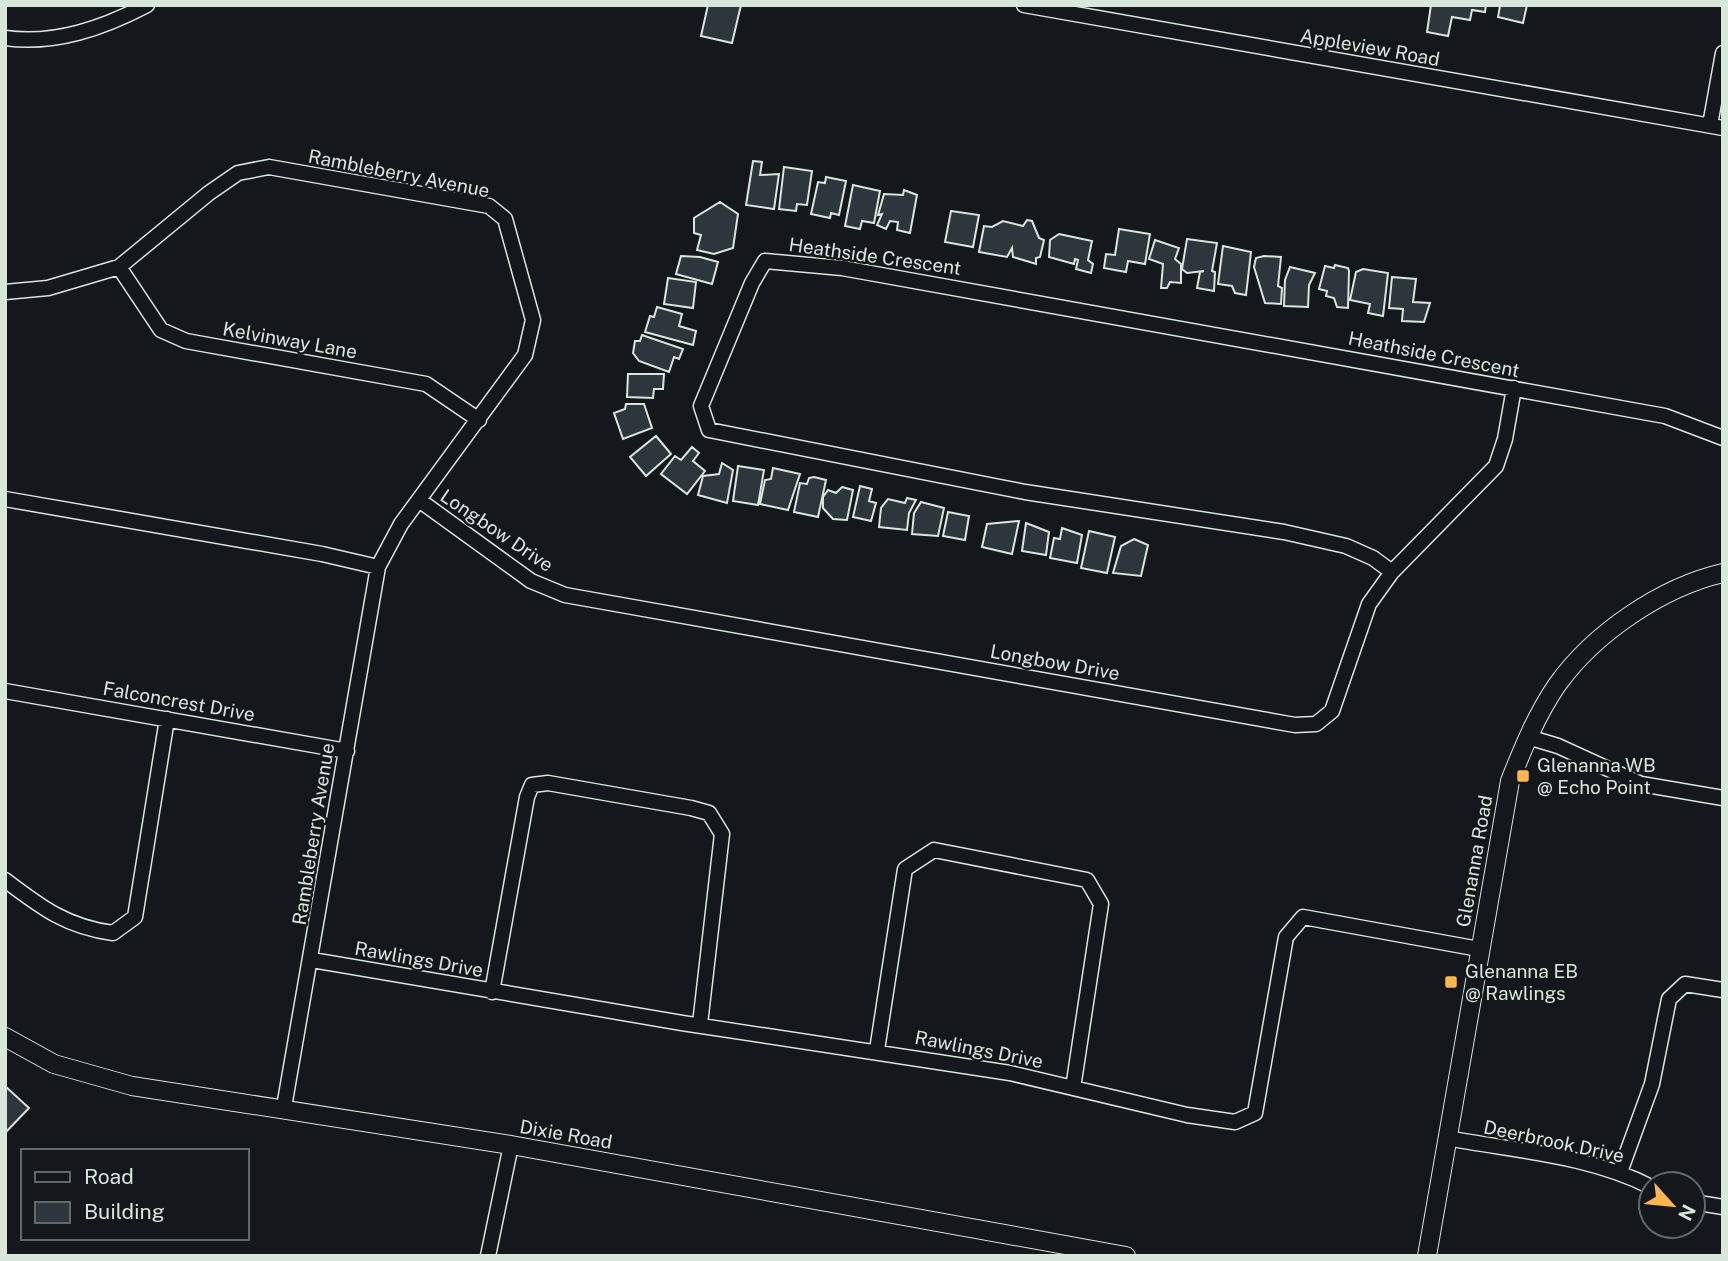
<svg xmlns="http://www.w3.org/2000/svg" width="1728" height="1261" viewBox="0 0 1728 1261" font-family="'Public Sans',sans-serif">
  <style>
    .building { fill: #2c363c; stroke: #d8e6dc; stroke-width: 2 }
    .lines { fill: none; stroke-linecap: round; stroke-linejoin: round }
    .minor-casing { stroke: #d8e6dc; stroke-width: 17 }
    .tertiary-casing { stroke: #d8e6dc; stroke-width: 20 }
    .minor { stroke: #14181c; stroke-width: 14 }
    .tertiary { stroke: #14181c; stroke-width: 18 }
    .poi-dot { fill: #ffb74d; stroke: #14181c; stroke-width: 2.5 }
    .labels { text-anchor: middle; stroke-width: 5; stroke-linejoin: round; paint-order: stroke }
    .street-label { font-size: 19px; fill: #d8e6dc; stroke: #14181c }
    .poi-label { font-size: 19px; fill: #d8e6dc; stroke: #14181c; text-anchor: start }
  </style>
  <rect width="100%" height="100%" fill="#14181c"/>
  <path class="building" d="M708,5H741L732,43L701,36Z
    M1431,5H1486L1485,12L1472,10L1470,20L1452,17L1448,36L1427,32Z
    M1495,5H1527L1523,23L1498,17L1500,6Z
    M753,161L762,162L760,175L779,174L774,209L746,205Z
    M784,167L812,171L807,205L797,204L796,211L779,209Z
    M826,177L846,181L839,215L831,213L830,218L811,214L818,182L825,183Z
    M853,185L880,191L874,223L862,221L860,229L845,226Z
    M904,190L917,195L910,233L897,230L898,222L890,221L886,229L877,225L882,214L878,215L884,194L903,195Z
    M720,202L738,214L733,248L714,254L697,250L701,235L694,233V218Z
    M951,211L979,215L973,247L945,242Z
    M1027,220L1032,221L1039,238L1044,240L1040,257L1036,258V264L1013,257L1012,248L1007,257L979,252L984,226L992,227L1003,221L1023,226Z
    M1119,229L1150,234L1145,264L1128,261L1126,272L1104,268L1106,254L1115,255Z
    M1059,234L1092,241L1088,260L1093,264L1091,273L1076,269L1078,260L1075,259L1074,264L1049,257L1050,240Z
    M1187,239L1217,243L1212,271L1215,272L1214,291L1197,288L1200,272L1204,271L1187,273L1182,269Z
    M1155,240L1179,248L1175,259L1181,264V283L1170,282L1167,288H1161L1163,264L1149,259Z
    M1223,246L1251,252L1246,295L1235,293L1232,286L1218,284Z
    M681,256L700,257L718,262L712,284L676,274Z
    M1264,256L1281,257L1278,286L1282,288L1281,304L1265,303L1254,267L1256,258Z
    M1335,265L1348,268L1349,271L1348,308L1337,307L1334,298L1326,296L1327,291L1319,289L1325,266L1334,268Z
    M1290,267L1315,273L1309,285L1308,307L1284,306L1285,280Z
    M1363,269L1388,273L1383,316L1368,313L1370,304L1350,300L1356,272Z
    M1392,277L1416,279L1413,302L1430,303L1424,322L1402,321L1403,309L1389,308Z
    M668,278L696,282L693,308L664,304Z
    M657,307L682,314L679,326L696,331L693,345L645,332L650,316L654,317Z
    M642,335L683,349L679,359L674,357L669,372L639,361L633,353L635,341H640Z
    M628,374H664L663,389H654L653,398L627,397Z
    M626,404H644L652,428L623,439L614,413L625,409Z
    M656,436L671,454L646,476L630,457Z
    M692,447L699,453L693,461L705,471L687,494L661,474L675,456L681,460Z
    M722,463L733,470L727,503L698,495L703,476L719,474Z
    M738,466L764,470L758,505L733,501Z
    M773,468L800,474L788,510L760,504L765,480L771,479Z
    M814,477L826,480L818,517L794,512L800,483L807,484L809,478Z
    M860,486L872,489L869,501L876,503L871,521L853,517Z
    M842,487L853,490L847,520L833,519L823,508V497L828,490L836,493Z
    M907,498L916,500L909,513L907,530L879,527L881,508L888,499L905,503Z
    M921,502L944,508L938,536L912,534L914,513Z
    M948,512L969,516L965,540L943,536Z
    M1019,521L1012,554L982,547L987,524Z
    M1026,523L1049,532L1046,555L1022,551Z
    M1062,528L1082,535L1077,563L1050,558L1054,538L1060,539Z
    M1089,531L1115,537L1107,573L1081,568Z
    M1134,539L1148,545L1141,576L1113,573L1121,546Z
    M5,1086L29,1108L5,1133Z"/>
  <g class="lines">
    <g class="minor-casing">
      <path id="minor" d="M1024,5L1723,128
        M5,38C55,45 103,28 147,5
        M1710,125L1723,53
        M119,267L161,330L186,341L426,384L479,420
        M5,292L48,288L119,267L209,193L238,173L269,167L489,206L505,219L533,320L525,355L401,524L378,567L284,1107
        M5,499L322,554L378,567
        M419,500L531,581L565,595L1295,725L1316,724L1332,711L1369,604L1392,572L1496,466L1505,439L1514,388
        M1392,572L1373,558L1346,546L1284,532L1025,492L709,430L701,406L752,283L765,261L842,268L1665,416L1723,438
        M5,691L347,751
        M1528,737L1558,746L1641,784L1723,798
        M5,880C42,908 67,927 113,933L135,917L167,719
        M312,960L682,1023L1010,1073L1187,1115L1235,1122L1255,1113L1286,937L1303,917L1479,949
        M492,992L527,797L532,785L548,783L691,808L709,813L722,834L700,1024
        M877,1050L905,869L934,850L1087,880L1101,904L1073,1088
        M1447,1138C1515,1151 1589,1155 1651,1187
        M1620,1172L1652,1084L1669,999L1685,984L1723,990
        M1693,1202L1723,1207
        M488,1256L511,1145"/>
    </g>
    <g class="tertiary-casing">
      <path id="tertiary" d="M5,1037L54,1064L132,1086L511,1145L1126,1256
        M1427,1256L1510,781C1523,748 1537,714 1557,685C1594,633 1662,587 1723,573"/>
    </g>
    <use href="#minor" class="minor"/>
    <use href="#tertiary" class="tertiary"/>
  </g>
  <g class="poi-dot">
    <rect x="1516" y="769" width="14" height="14" rx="3.5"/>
    <rect x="1444" y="975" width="14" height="14" rx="3.5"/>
  </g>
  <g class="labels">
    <g class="street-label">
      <text transform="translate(1370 47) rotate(10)" y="7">Appleview Road</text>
      <text transform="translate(399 173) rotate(11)" y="7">Rambleberry Avenue</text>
      <text transform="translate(875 256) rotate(8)" y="7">Heathside Crescent</text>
      <text transform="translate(290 340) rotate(10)" y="7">Kelvinway Lane</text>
      <text transform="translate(1434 354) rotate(11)" y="7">Heathside Crescent</text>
      <text transform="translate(497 530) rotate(34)" y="7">Longbow Drive</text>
      <text transform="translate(1055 662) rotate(10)" y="7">Longbow Drive</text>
      <text transform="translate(179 701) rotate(10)" y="7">Falconcrest Drive</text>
      <text transform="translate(313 834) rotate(-81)" y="7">Rambleberry Avenue</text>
      <text transform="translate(1474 861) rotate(-80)" y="7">Glenanna Road</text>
      <text transform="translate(419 959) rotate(10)" y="7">Rawlings Drive</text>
      <text transform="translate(979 1049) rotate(11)" y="7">Rawlings Drive</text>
      <text transform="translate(566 1134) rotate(10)" y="7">Dixie Road</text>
      <text transform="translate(1554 1141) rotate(12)" y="7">Deerbrook Drive</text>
    </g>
    <g class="poi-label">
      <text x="1537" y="772">Glenanna WB<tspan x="1537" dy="22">@ Echo Point</tspan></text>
      <text x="1465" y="978">Glenanna EB<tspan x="1465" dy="22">@ Rawlings</tspan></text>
    </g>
  </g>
  <rect width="1728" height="1261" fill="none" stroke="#d8e6dc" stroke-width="14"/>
  <rect x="21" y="1149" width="228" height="91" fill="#14181c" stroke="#626a69" stroke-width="2"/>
  <rect x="35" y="1172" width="35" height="10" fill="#14181c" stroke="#626a69" stroke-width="2"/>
  <text x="84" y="1184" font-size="21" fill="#d8e6dc">Road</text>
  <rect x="35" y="1202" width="35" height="21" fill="#2c363c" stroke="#626a69" stroke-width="2"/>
  <text x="84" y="1219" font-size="21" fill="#d8e6dc">Building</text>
  <g transform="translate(1672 1205) rotate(117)"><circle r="33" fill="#14181c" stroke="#626a69" stroke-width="2"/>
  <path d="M0-5L12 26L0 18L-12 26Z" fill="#ffb74d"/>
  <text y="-10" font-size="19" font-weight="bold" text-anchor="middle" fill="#d8e6dc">N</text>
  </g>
</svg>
